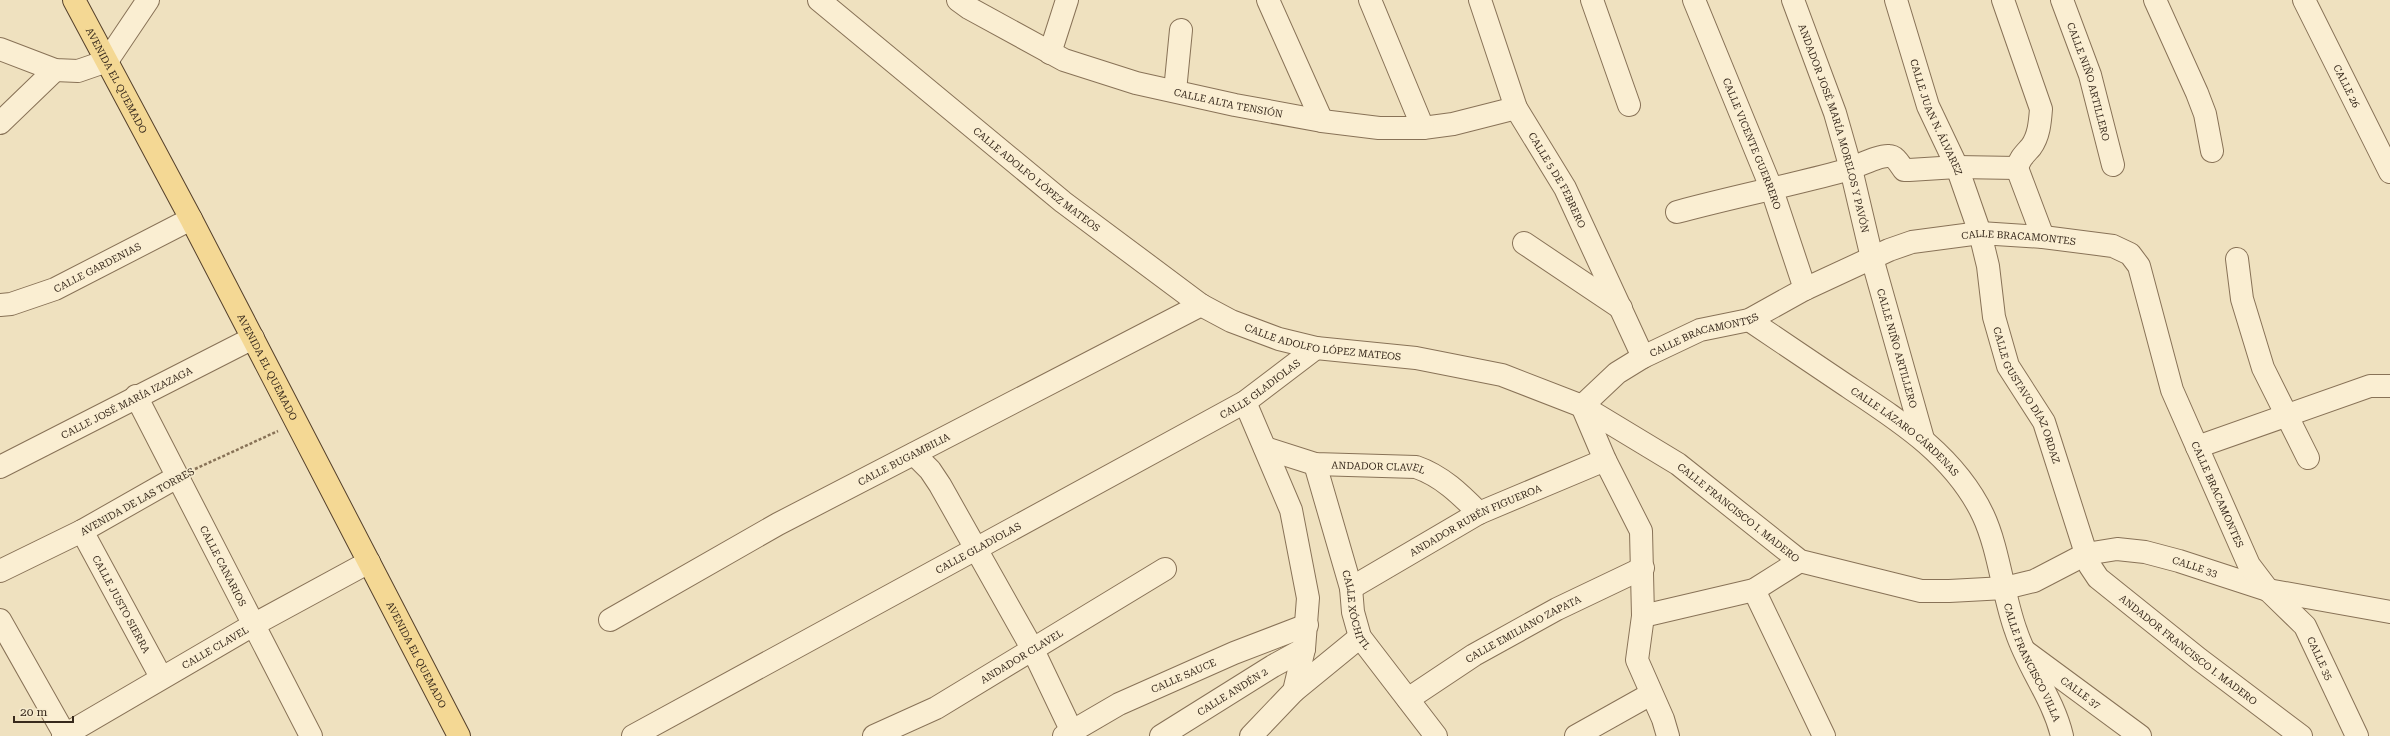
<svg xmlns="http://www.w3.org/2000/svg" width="2390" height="736" viewBox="0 0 2390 736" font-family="'Roboto Serif',serif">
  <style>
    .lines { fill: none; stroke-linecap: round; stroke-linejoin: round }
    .minor-casing { stroke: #887257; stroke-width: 24 }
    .major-casing { stroke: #55402b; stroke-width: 24 }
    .path { stroke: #887257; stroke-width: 2.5; stroke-dasharray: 3 2; stroke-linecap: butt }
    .minor { stroke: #faeed2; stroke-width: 22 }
    .major { stroke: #f4d894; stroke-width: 22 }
    .labels { text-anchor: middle; stroke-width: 3; stroke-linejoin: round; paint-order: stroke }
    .street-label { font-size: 10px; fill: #37291c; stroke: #f6ebce }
  </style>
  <rect width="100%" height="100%" fill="#efe1bf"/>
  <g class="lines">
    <g class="minor-casing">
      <g id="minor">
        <path id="s1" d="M819,0L1063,202L1201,305L1231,321L1279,339L1316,348L1416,358L1502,375L1582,406L1678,464L1800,561L1921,591H1949L2005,588L2034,581L2086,554L2117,549L2145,552L2179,561L2268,590L2390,612"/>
        <path id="s2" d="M958,0L969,8L1064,60L1136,83L1235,105L1322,121L1379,128H1423L1453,124L1516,108"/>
        <path d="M1268,0L1322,121"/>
        <path d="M1370,0L1423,128"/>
        <path id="s3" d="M1480,0L1516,108L1565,188L1643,357"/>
        <path d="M1592,0L1629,105"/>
        <path id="s4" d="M1694,0L1772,190L1805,289"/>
        <path id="s5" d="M1793,0L1835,113L1851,169L1872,258L1923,439"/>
        <path id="s6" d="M1896,0L1928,106L1957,167L1980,233L1988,266L1994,317L2008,366L2044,422L2090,566L2098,578L2199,659L2301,736"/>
        <path d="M2003,0L2041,109C2040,122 2039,136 2031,147C2024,155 2020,158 2017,168"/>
        <path id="s7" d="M2062,0L2090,75L2113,165"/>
        <path d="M2155,0L2197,93L2205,114L2212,151"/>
        <path id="s8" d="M2304,0L2390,172"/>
        <path d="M0,49L55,70L78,71L107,61L148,0"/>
        <path d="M1050,53L1067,0"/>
        <path d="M1175,91L1181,30"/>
        <path d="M0,123L55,70"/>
        <path d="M2017,168L2043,237"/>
        <path d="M1677,212C1732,197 1788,186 1843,171C1855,168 1878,155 1889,156C1896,156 1900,165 1904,170H1909L1957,167L2017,168"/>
        <path d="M1524,243L1621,308"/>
        <path d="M2237,259L2242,299L2263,368L2308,458"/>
        <path id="s9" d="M0,305L11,304L55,289L191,219"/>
        <path id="s10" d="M1749,320C1782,342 1814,364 1847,386C1900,421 1955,456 1983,515C1999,549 2003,596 2016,631C2028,668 2053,698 2062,736"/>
        <path id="s11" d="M136,396L311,736"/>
        <path d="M1245,402L1291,510L1308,598L1304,649L1294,691L1251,736"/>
        <path id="s12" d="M1582,406L1617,373L1643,357L1700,330L1749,320L1805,289L1889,250L1912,242L1980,233L2043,237L2113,246L2130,254L2139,266L2172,390L2249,565L2268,590L2305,626L2357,736"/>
        <path d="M1582,406L1605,460L1641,531L1643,616L1637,660L1663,719L1668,736"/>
        <path d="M2197,447L2370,386H2390"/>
        <path id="s13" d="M1265,448L1315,464L1416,467C1442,476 1460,494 1479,513"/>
        <path d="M914,454L930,470L940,485L1033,650L1074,736"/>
        <path id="s14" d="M1315,464L1351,588L1353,612L1360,637L1436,736"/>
        <path id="s15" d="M0,467L253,338"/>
        <path id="s16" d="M82,531L161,677"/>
        <path d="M0,571L82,531L177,477"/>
        <path id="s17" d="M1351,588L1479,513L1605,460"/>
        <path d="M1754,590L1824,736"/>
        <path d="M1643,616L1754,590L1800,561"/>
        <path d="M0,620L65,735"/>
        <path id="s18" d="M610,620L778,524L1201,305"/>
        <path id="s19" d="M2026,652L2140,736"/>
        <path d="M1294,691L1360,637"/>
        <path id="s20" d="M1408,699L1474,655L1557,609L1643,568"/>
        <path id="s21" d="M63,736L253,625L369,562"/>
        <path id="s22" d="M633,736L1245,402L1316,348"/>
        <path id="s23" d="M874,736L936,708L1165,569"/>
        <path id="s24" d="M1064,736L1119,704L1234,653L1307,625"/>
        <path id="s25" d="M1161,736L1273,666L1304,649"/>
        <path d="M1576,736L1651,694"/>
      </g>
    </g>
    <g class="major-casing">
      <g id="major">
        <path id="s26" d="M74,0L191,219L459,736"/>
      </g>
    </g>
    <path class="path" d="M195,469L278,431"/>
    <use href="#minor" class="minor"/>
    <use href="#major" class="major"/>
  </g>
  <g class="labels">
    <g class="street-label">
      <text dy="4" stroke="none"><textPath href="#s26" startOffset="91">AVENIDA EL QUEMADO</textPath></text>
      <text dy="4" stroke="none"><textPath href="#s7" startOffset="86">CALLE NIÑO ARTILLERO</textPath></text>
      <text dy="4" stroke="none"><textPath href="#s8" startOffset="96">CALLE 26</textPath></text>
      <text dy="4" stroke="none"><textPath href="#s2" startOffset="292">CALLE ALTA TENSIÓN</textPath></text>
      <text dy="4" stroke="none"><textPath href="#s6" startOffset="124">CALLE JUAN N. ÁLVAREZ</textPath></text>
      <text dy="4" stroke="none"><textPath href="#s5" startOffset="135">ANDADOR JOSÉ MARÍA MORELOS Y PAVÓN</textPath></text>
      <text dy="4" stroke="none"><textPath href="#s4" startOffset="155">CALLE VICENTE GUERRERO</textPath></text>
      <text dy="4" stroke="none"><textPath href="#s1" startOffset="282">CALLE ADOLFO LÓPEZ MATEOS</textPath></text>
      <text dy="4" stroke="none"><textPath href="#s3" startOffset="197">CALLE 5 DE FEBRERO</textPath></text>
      <text dy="4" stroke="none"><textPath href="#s12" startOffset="480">CALLE BRACAMONTES</textPath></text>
      <text dy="4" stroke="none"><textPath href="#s9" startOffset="105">CALLE GARDENIAS</textPath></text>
      <text dy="4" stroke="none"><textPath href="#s12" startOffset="144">CALLE BRACAMONTES</textPath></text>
      <text dy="4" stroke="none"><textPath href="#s1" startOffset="618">CALLE ADOLFO LÓPEZ MATEOS</textPath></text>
      <text dy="4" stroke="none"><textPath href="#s5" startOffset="364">CALLE NIÑO ARTILLERO</textPath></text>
      <text dy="4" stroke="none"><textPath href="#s26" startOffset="415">AVENIDA EL QUEMADO</textPath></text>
      <text dy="4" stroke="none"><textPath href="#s22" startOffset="717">CALLE GLADIOLAS</textPath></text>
      <text dy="4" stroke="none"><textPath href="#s6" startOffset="419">CALLE GUSTAVO DÍAZ ORDAZ</textPath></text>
      <text dy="4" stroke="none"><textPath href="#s15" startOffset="142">CALLE JOSÉ MARÍA IZAZAGA</textPath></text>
      <text dy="4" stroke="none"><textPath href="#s10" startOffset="192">CALLE LÁZARO CÁRDENAS</textPath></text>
      <text dy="4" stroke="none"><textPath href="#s18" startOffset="335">CALLE BUGAMBILIA</textPath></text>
      <text dy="4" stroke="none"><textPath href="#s13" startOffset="116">ANDADOR CLAVEL</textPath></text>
      <text dy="4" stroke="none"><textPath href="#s12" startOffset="851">CALLE BRACAMONTES</textPath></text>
      <text transform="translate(137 501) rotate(-29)" y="4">AVENIDA DE LAS TORRES</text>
      <text dy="4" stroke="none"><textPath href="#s1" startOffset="1076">CALLE FRANCISCO I. MADERO</textPath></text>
      <text dy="4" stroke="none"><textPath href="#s17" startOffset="142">ANDADOR RUBÉN FIGUEROA</textPath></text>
      <text dy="4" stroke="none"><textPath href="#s22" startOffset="393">CALLE GLADIOLAS</textPath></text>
      <text dy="4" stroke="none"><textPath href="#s11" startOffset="191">CALLE CANARIOS</textPath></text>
      <text dy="4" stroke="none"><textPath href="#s1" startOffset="1563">CALLE 33</textPath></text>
      <text dy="4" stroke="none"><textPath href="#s16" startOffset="83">CALLE JUSTO SIERRA</textPath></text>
      <text dy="4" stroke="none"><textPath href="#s14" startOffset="152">CALLE XÓCHITL</textPath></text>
      <text dy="4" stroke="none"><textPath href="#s20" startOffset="135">CALLE EMILIANO ZAPATA</textPath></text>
      <text dy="4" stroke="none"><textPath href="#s21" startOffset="176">CALLE CLAVEL</textPath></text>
      <text dy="4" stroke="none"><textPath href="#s6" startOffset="732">ANDADOR FRANCISCO I. MADERO</textPath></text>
      <text dy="4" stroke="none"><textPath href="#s26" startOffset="739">AVENIDA EL QUEMADO</textPath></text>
      <text dy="4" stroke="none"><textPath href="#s23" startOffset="168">ANDADOR CLAVEL</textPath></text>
      <text dy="4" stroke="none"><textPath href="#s12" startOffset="1047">CALLE 35</textPath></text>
      <text dy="4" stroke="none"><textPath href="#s10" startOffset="464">CALLE FRANCISCO VILLA</textPath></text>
      <text dy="4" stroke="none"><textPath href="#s24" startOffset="134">CALLE SAUCE</textPath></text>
      <text dy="4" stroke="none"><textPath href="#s25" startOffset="84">CALLE ANDÉN 2</textPath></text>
      <text dy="4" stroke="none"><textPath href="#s19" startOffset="68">CALLE 37</textPath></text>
    </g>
  </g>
  <path d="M14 716v6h59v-6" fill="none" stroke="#37291c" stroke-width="2"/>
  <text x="20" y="716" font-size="12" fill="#37291c" stroke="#f6ebce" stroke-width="3" paint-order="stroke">20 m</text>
</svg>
